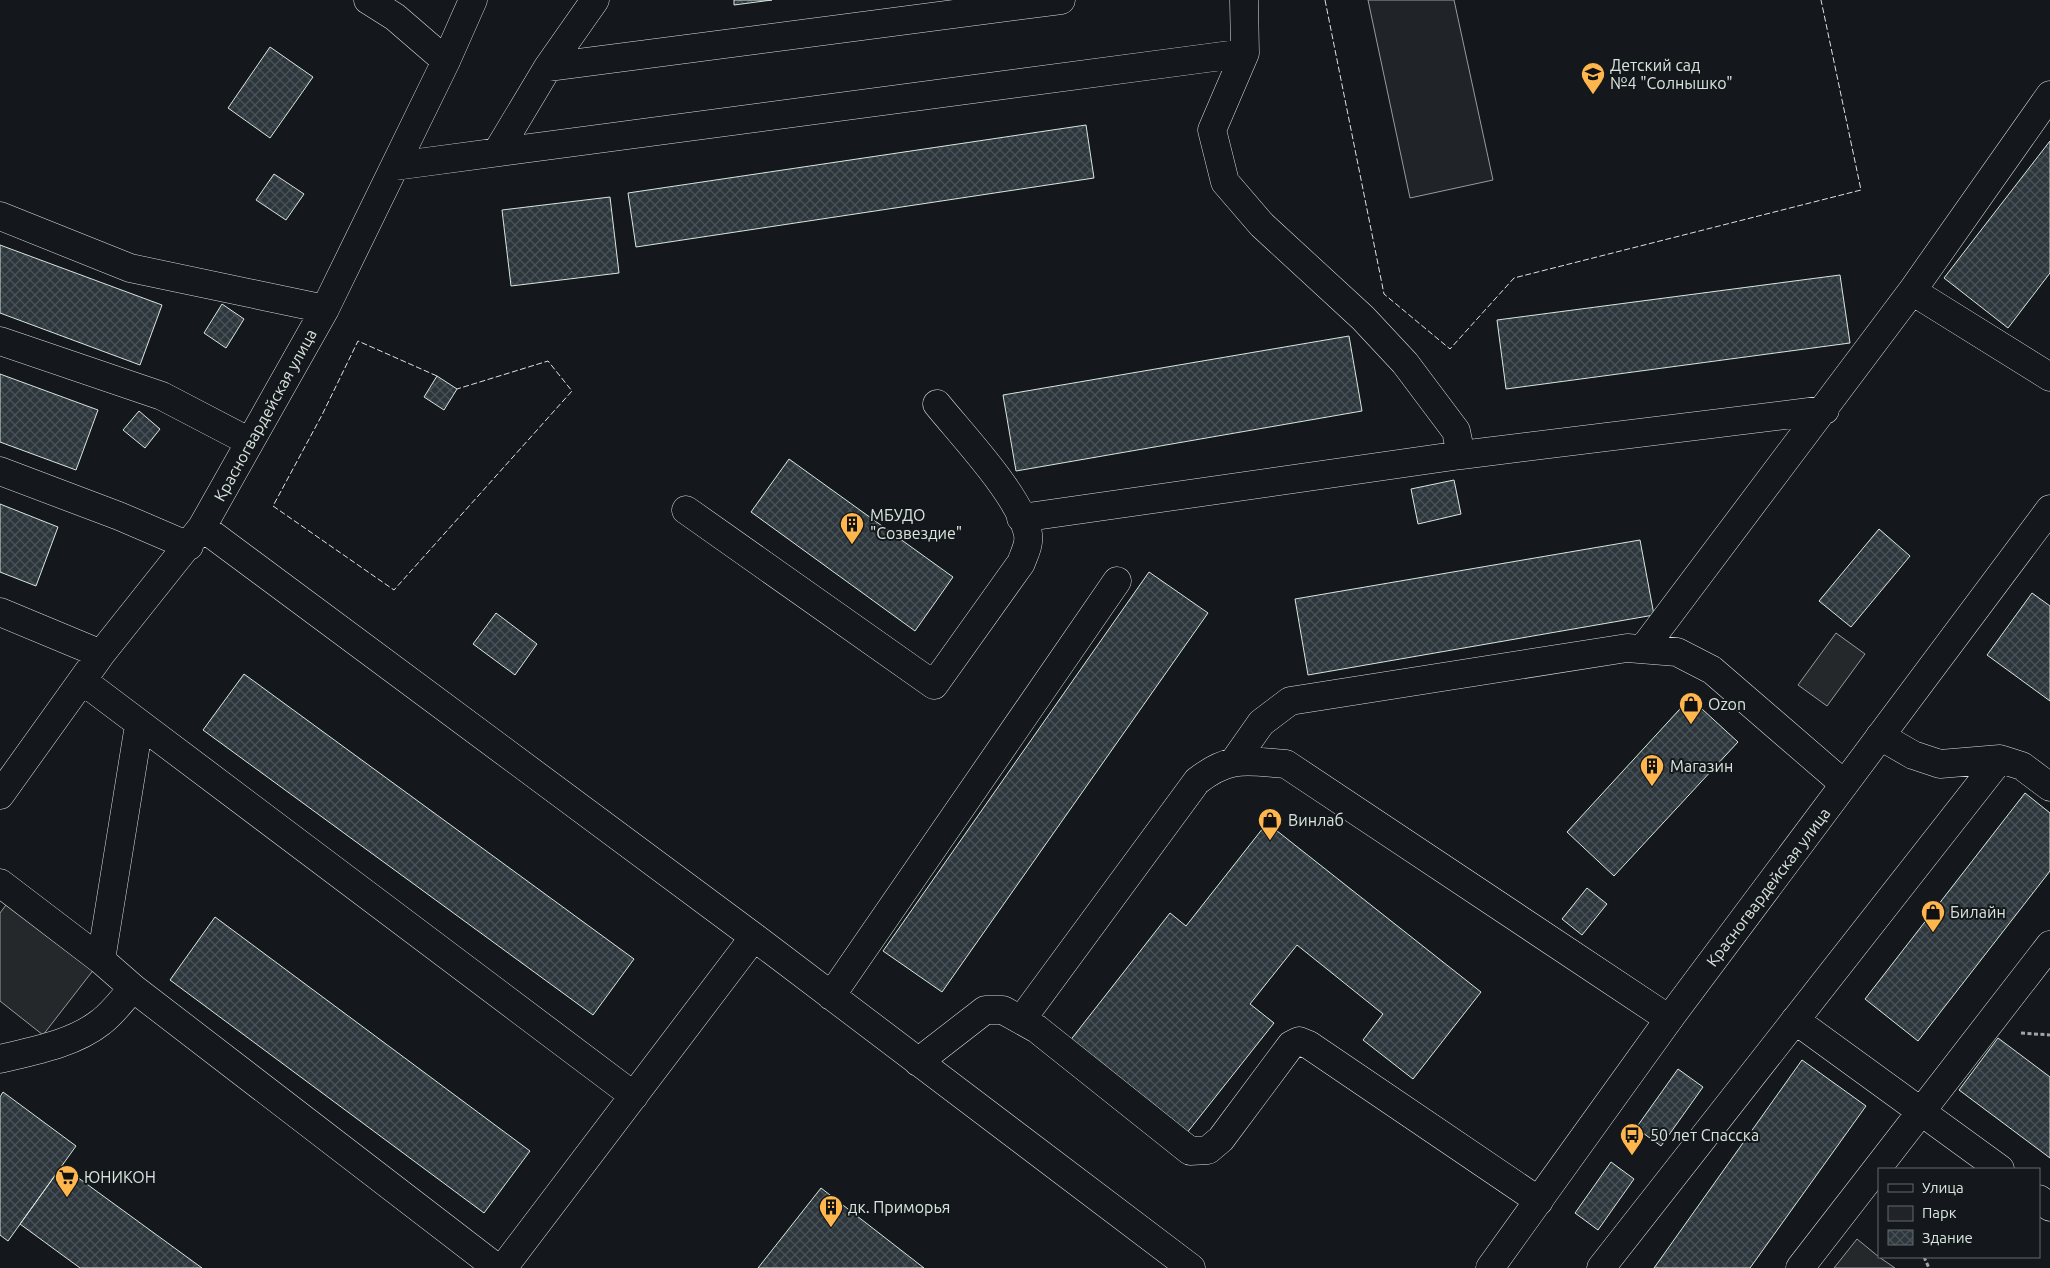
<svg xmlns="http://www.w3.org/2000/svg" width="2050" height="1268" viewBox="0 0 2050 1268" font-family="Ubuntu,sans-serif">
  <style>
    .park { fill: #202428; stroke: #939e99 }
    .parking { fill: #24282b; stroke: #939e99 }
    .building { fill: url(#building-cross-hatch); stroke: #d8e6dc }
    .lines { fill: none; stroke-linecap: round; stroke-linejoin: round }
    .minor-casing { stroke: #d8e6dc; stroke-width: 29 }
    .major-casing { stroke: #d8e6dc; stroke-width: 29 }
    .path { stroke: #9da8a2; stroke-width: 3; stroke-dasharray: 4 2.5; stroke-linecap: butt }
    .minor { stroke: #14181c; stroke-width: 28 }
    .major { stroke: #14181c; stroke-width: 28 }
    .fence { stroke: #d8e6dc; stroke-width: 1; stroke-dasharray: 6 2.5; stroke-linecap: butt }
    .labels { text-anchor: middle; stroke-width: 4; stroke-linejoin: round; paint-order: stroke }
    .poi-label { font-size: 16px; fill: #d8e6dc; stroke: #14181c; text-anchor: start }
    .street-label { font-size: 16px; fill: #d8e6dc; stroke: #14181c }
  </style>
  <defs>
    <pattern id="building-cross-hatch" width="8" height="8" patternUnits="userSpaceOnUse" patternTransform="scale(1.25)"><rect width="8" height="8" fill="#2c363c"/><path d="M0 0l8 8M0 8l8-8" fill="none" stroke="#4a5358"/></pattern>
  </defs>
  <rect width="100%" height="100%" fill="#14181c"/>
  <path class="park" d="M1368,0H1454L1493,180L1410,198Z"/>
  <path class="parking" d="M1836,633L1865,654L1827,706L1798,685Z
    M12,897L98,964L43,1035L0,1001V913Z
    M1857,1239L1879,1257L1895,1268H1834Z"/>
  <path class="building" d="M734,0H772L734,5Z
    M270,47L313,77L270,138L228,108Z
    M1086,125L1094,178L636,247L628,193Z
    M2050,141V273L2008,328L1944,278Z
    M274,174L304,194L286,220L256,200Z
    M610,197L619,273L511,286L502,210Z
    M0,245L162,305L140,365L0,313Z
    M1840,275L1850,343L1506,389L1497,320Z
    M222,304L244,319L226,348L204,333Z
    M1349,336L1362,411L1016,471L1003,395Z
    M0,374L98,410L76,470L0,442Z
    M437,376L457,389L444,410L424,397Z
    M139,411L160,429L145,448L123,430Z
    M789,459L953,577L915,631L751,512Z
    M1454,480L1461,514L1418,524L1411,489Z
    M0,504L58,527L36,586L0,572Z
    M1879,529L1910,556L1851,627L1819,601Z
    M1640,540L1654,615L1308,675L1295,599Z
    M1149,572L1208,613L942,992L883,951Z
    M2032,593L2050,606V701L1987,655Z
    M496,613L537,644L515,675L473,644Z
    M244,674L634,959L593,1015L203,730Z
    M1690,698L1738,742L1614,876L1567,832Z
    M2025,793L2050,813V871L1918,1041L1865,999Z
    M1267,823L1481,992L1413,1079L1363,1040L1383,1014L1297,945L1250,1004L1274,1023L1186,1134L1069,1042L1170,913L1186,926Z
    M1587,888L1607,904L1582,935L1562,919Z
    M215,917L530,1151L484,1213L170,980Z
    M1998,1038L2050,1077V1158L1959,1090Z
    M1802,1060L1866,1106L1750,1268H1654Z
    M1678,1069L1703,1087L1661,1146L1636,1128Z
    M3,1092L76,1146L8,1241L0,1235V1097Z
    M1611,1162L1634,1179L1598,1230L1575,1213Z
    M62,1166L202,1268H80L20,1224Z
    M821,1188L924,1268H758Z"/>
  <g class="lines">
    <g class="minor-casing">
      <path id="minor" d="M368,0L395,17L446,61
        M1244,0L1245,53L1212,130L1225,182L1262,225L1363,318L1405,363L1456,431L1461,455L1825,410
        M548,67L1061,0
        M2050,95L1912,291L2050,377
        M497,152L548,67L595,0
        M395,166L1245,53
        M0,216L130,268L325,309
        M0,341L162,396L250,442
        M0,471L119,516L189,546
        M686,510L934,685L1021,563C1025,552 1031,542 1027,530C1016,492 963,436 937,404
        M1021,518L1461,455
        M202,527L754,937L1191,1268
        M0,612L101,654
        M1643,649L1912,291
        M83,681L634,1096
        M1880,736L1913,755L1940,764L2000,759L2022,766L2050,787
        M1235,760L1261,723L1290,701L1627,648L1677,652L1712,670L1844,784
        M0,795L101,654L202,527L325,309L446,61L473,0
        M0,883L101,960L133,988L497,1268
        M101,960L139,725
        M831,996L1117,581
        M1022,1019L1197,781C1230,755 1247,761 1286,764L1669,1019
        M1795,1020L2000,1169
        M0,1059C33,1051 73,1044 101,1022C113,1013 123,999 133,988
        M918,1062L985,1010H1003L1037,1029L1190,1151L1208,1150L1221,1139L1291,1045L1299,1041L1309,1045L1539,1201
        M2039,1199L2050,1207
        M503,1268L754,937
        M1601,1268L2000,759
        M1800,1268L2050,945"/>
    </g>
    <g class="major-casing">
      <path id="major" d="M1490,1268L1669,1019L2050,509"/>
    </g>
    <path class="path" d="M2021,1033L2050,1035
      M1924,1257L1929,1268"/>
    <use href="#minor" class="minor"/>
    <use href="#major" class="major"/>
    <path class="fence" d="M1325,0L1384,294L1450,349L1514,278L1861,190L1821,0
      M437,376L358,341L322,415L273,506L394,590L572,391L548,361L457,389"/>
  </g>
  <defs>
    <g id="school-pin" transform="scale(1.25)"><path d="M0 17L-7.5 6A9.5 9.5 0 1 1 7.5 6Z" fill="#ffb74d" stroke="#14181c"/><path d="M0-5L7-2L0 1L-7-2ZM-4 1L0 2.5L4 1V4Q0 6-4 4Z" fill="#111"/></g>
    <g id="building-pin" transform="scale(1.25)"><path d="M0 17L-7.5 6A9.5 9.5 0 1 1 7.5 6Z" fill="#ffb74d" stroke="#14181c"/><path d="M-4-6H4V6H1V3H-1V6H-4ZM-2.5-4.3h1.7v1.8h-1.7ZM.8-4.3h1.7v1.8H.8ZM-2.5-1h1.7V.8h-1.7ZM.8-1h1.7V.8H.8Z" fill="#111"/></g>
    <g id="shop-pin" transform="scale(1.25)"><path d="M0 17L-7.5 6A9.5 9.5 0 1 1 7.5 6Z" fill="#ffb74d" stroke="#14181c"/><path d="M-5-2.5h2.3a2.7 3.5 0 0 1 5.4 0H5L5.5 6h-11ZM-1.5-2.5h3a1.5 2.3 0 0 0-3 0Z" fill="#111"/></g>
    <g id="bus-pin" transform="scale(1.25)"><path d="M0 17L-7.5 6A9.5 9.5 0 1 1 7.5 6Z" fill="#ffb74d" stroke="#14181c"/><path d="M-5-6H5V4H4V6H2V4H-2V6H-4V4H-5ZM-3.5-4V0h7V-4ZM-3.5 1.2v1.5H-2V1.2ZM2 1.2v1.5H3.5V1.2Z" fill="#111"/></g>
    <g id="supermarket-pin" transform="scale(1.25)"><path d="M0 17L-7.5 6A9.5 9.5 0 1 1 7.5 6Z" fill="#ffb74d" stroke="#14181c"/><path d="M-6-5.5h2.5l.6 2H6L4.5 2H-2.5L-4.4-4H-6ZM-1.5 3.2a1.3 1.3 0 1 0 .1 0ZM3 3.2a1.3 1.3 0 1 0 .1 0Z" fill="#111"/></g>
  </defs>
  <g fill-rule="evenodd">
    <use href="#school-pin" x="1593" y="74"/>
    <use href="#building-pin" x="852" y="524"/>
    <use href="#shop-pin" x="1691" y="704"/>
    <use href="#building-pin" x="1652" y="766"/>
    <use href="#shop-pin" x="1270" y="820"/>
    <use href="#shop-pin" x="1933" y="912"/>
    <use href="#bus-pin" x="1632" y="1135"/>
    <use href="#supermarket-pin" x="67" y="1177"/>
    <use href="#building-pin" x="831" y="1207"/>
  </g>
  <g class="labels">
    <g class="poi-label">
      <text x="1610" y="71">Детский сад<tspan x="1610" dy="18">№4 "Солнышко"</tspan></text>
      <text x="870" y="521">МБУДО<tspan x="870" dy="18">"Созвездие"</tspan></text>
      <text x="1708" y="710">Ozon</text>
      <text x="1670" y="772">Магазин</text>
      <text x="1288" y="826">Винлаб</text>
      <text x="1950" y="918">Билайн</text>
      <text x="1650" y="1141">50 лет Спасска</text>
      <text x="84" y="1183">ЮНИКОН</text>
      <text x="848" y="1213">дк. Приморья</text>
    </g>
    <g class="street-label">
      <text transform="translate(265 415) rotate(-61)" y="6">Красногвардейская улица</text>
      <text transform="translate(1768 887) rotate(-53)" y="6">Красногвардейская улица</text>
    </g>
  </g>
  <rect x="1878" y="1168" width="162" height="90" fill="#14181c" stroke="#626a69"/>
  <rect x="1888" y="1184" width="25" height="8" fill="#14181c" stroke="#626a69"/>
  <text x="1922" y="1193" font-size="15" fill="#d8e6dc">Улица</text>
  <rect x="1888" y="1206" width="25" height="15" fill="#202428" stroke="#626a69"/>
  <text x="1922" y="1218" font-size="15" fill="#d8e6dc">Парк</text>
  <rect x="1888" y="1230" width="25" height="15" fill="url(#building-cross-hatch)" stroke="#626a69"/>
  <text x="1922" y="1243" font-size="15" fill="#d8e6dc">Здание</text>
</svg>
